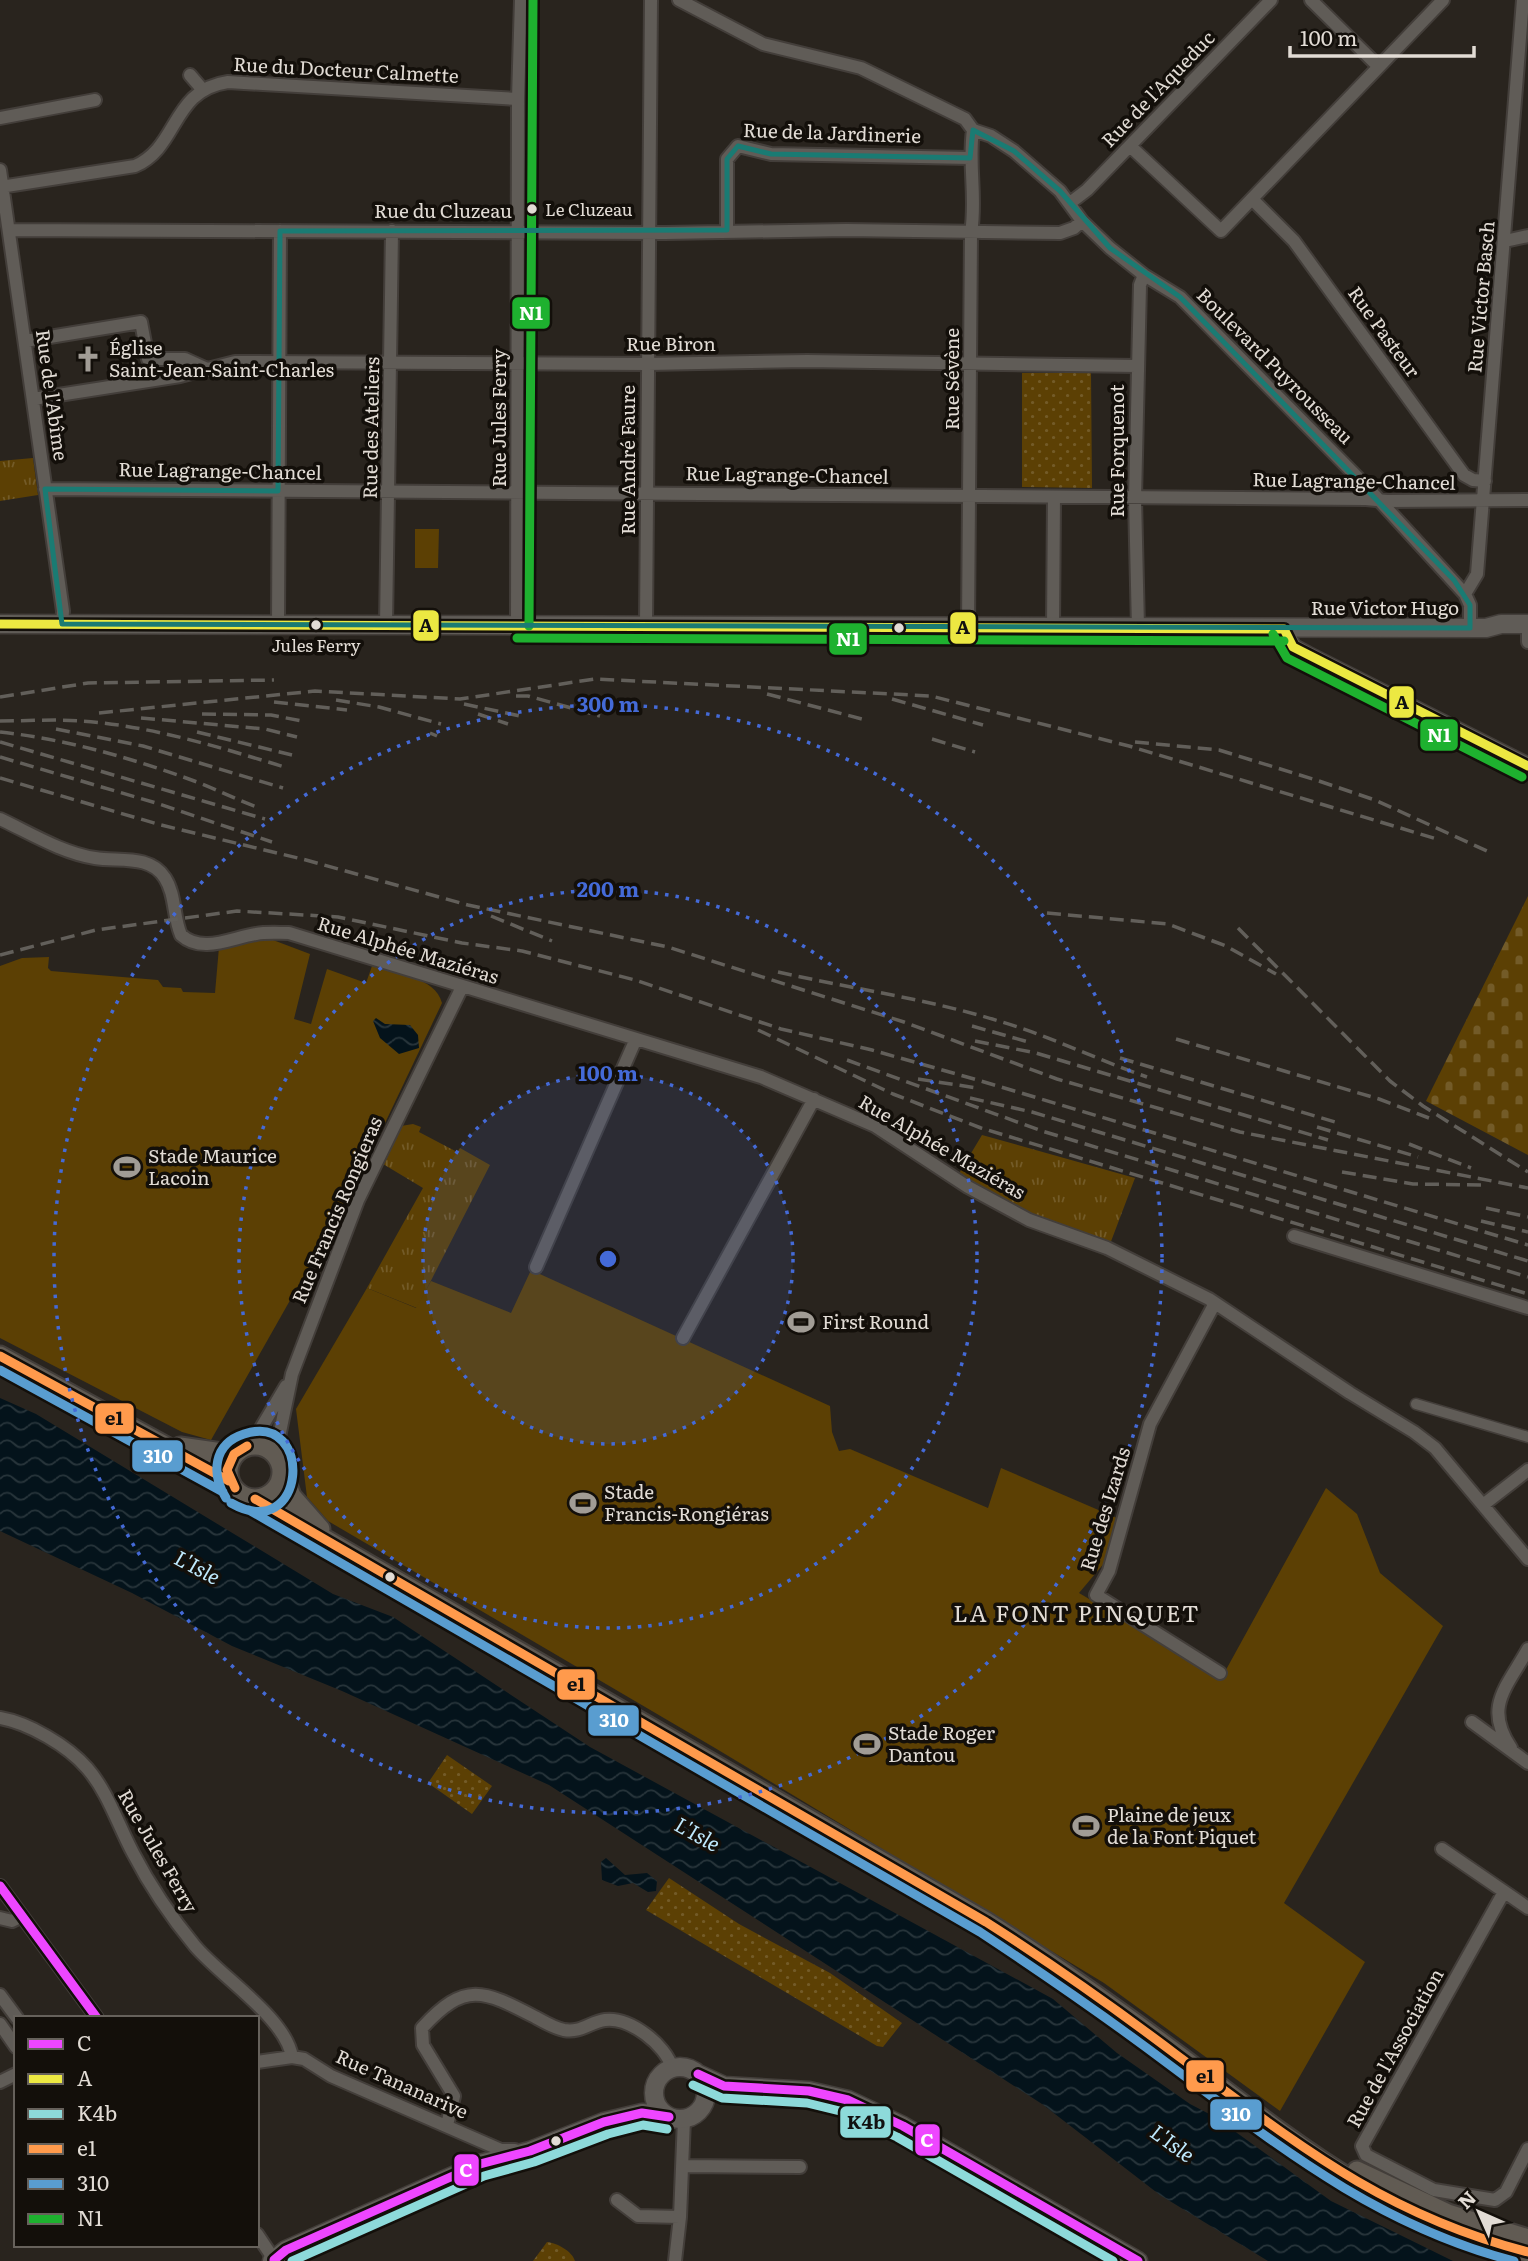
<svg xmlns="http://www.w3.org/2000/svg" width="1528" height="2261" viewBox="0 0 1528 2261" font-family="Literata,serif">
  <style>
    .grass { fill: url(#grass-tufts) }
    .cemetery { fill: url(#cemetery-stones) }
    .park { fill: url(#park-dots) }
    .pitch { fill: #5c4004 }
    .water { fill: url(#water-waves) }
    .lines { fill: none; stroke-linecap: round; stroke-linejoin: round }
    .pedestrian-casing { stroke: #433e3a; stroke-width: 13 }
    .minor-casing { stroke: #433e3a; stroke-width: 16 }
    .tertiary-casing { stroke: #433e3a; stroke-width: 19 }
    .secondary-casing { stroke: #433e3a; stroke-width: 21 }
    .primary-casing { stroke: #433e3a; stroke-width: 23 }
    .pedestrian { stroke: #605c57; stroke-width: 10 }
    .minor { stroke: #605c57; stroke-width: 12 }
    .tertiary { stroke: #605c57; stroke-width: 16 }
    .secondary { stroke: #605c57; stroke-width: 18 }
    .primary { stroke: #615b53; stroke-width: 19 }
    .rail { stroke: #625f5a; stroke-width: 3.5; stroke-dasharray: 14 7; stroke-linecap: butt }
    .bus-1-casing { stroke: #130f0a; stroke-width: 14 }
    .bus-2-casing { stroke: #130f0a; stroke-width: 14 }
    .bus-3-casing { stroke: #130f0a; stroke-width: 14 }
    .bus-4-casing { stroke: #130f0a; stroke-width: 14 }
    .bus-5-casing { stroke: #130f0a; stroke-width: 14 }
    .bus-6-casing { stroke: #130f0a; stroke-width: 14 }
    .bus-1 { stroke: #ee46ff; stroke-width: 9 }
    .bus-2 { stroke: #ece842; stroke-width: 9 }
    .bus-3 { stroke: #8ddada; stroke-width: 9 }
    .bus-4 { stroke: #ff9a4c; stroke-width: 9 }
    .bus-5 { stroke: #599dd0; stroke-width: 9 }
    .bus-6 { stroke: #1eb12f; stroke-width: 9 }
    .marked { fill: none; stroke: #1a7b73; stroke-width: 5; stroke-linejoin: round }
    .ring { fill: none; stroke: #446ad7; stroke-width: 3.5; stroke-dasharray: 3.5 7 }
    .bus-dot { fill: #e2dcd5; stroke: #130f0a; stroke-width: 2.5 }
    .labels { text-anchor: middle; stroke-width: 7; stroke-linejoin: round; paint-order: stroke }
    .bus-label { font-size: 17px; fill: #e2dcd5; stroke: #130f0a; text-anchor: start }
    .street-label { font-size: 19px; fill: #e2dcd5; stroke: #130f0a }
    .poi-label { font-size: 19px; fill: #e2dcd5; stroke: #130f0a; text-anchor: start }
    .water-label { font-size: 21px; font-style: italic; fill: #bfe9fd; stroke: #130f0a }
    .quarter-label { font-size: 23px; letter-spacing: 2px; fill: #e2dcd5; stroke: #130f0a }
    .centre { fill: #446ad7; stroke: #130f0a; stroke-width: 3.5 }
    .ring-label { font-size: 21px; text-anchor: middle; font-weight: bold; fill: #446ad7; stroke: #130f0a; stroke-width: 7; stroke-linejoin: round; paint-order: stroke }
    .line-badge { stroke: #130f0a; stroke-width: 2.5 }
    .badge-label { font-size: 19px; text-anchor: middle; font-weight: bold; fill: #fff }
    .pale-badge-label { font-size: 19px; text-anchor: middle; font-weight: bold; fill: #111 }
  </style>
  <defs>
    <pattern id="grass-tufts" width="24" height="20" patternUnits="userSpaceOnUse" patternTransform="scale(1.75)"><rect width="24" height="20" fill="#5c4004"/><path d="M3 7l-1-3M5 7V3M7 7l1-3M15 17l-1-3M17 17v-4M19 17l1-3" fill="none" stroke="#735b28"/></pattern>
    <pattern id="cemetery-stones" width="16" height="16" patternUnits="userSpaceOnUse" patternTransform="scale(1.75)"><rect width="16" height="16" fill="#5c4004"/><path d="M2 7V4a2 2 0 0 1 4 0v3zM10 15v-3a2 2 0 0 1 4 0v3z" fill="#735b28"/></pattern>
    <pattern id="park-dots" width="8" height="8" patternUnits="userSpaceOnUse" patternTransform="scale(1.75)"><rect width="8" height="8" fill="#5c4004"/><path d="M2 2h.1M6 6h.1" fill="none" stroke="#735b28" stroke-width="1.8" stroke-linecap="round"/></pattern>
    <pattern id="water-waves" width="16" height="10" patternUnits="userSpaceOnUse" patternTransform="scale(1.75)"><rect width="16" height="10" fill="#04131b"/><path d="M0 5q4-4 8 0t8 0" fill="none" stroke="#28353b"/></pattern>
  </defs>
  <rect width="100%" height="100%" fill="#29241e"/>
  <path class="grass" d="M33,458L38,495L0,501V461Z
    M413,1124L421,1127L419,1132L457,1152L460,1148L490,1165L417,1308L367,1288L423,1188L383,1164L401,1126Z
    M982,1135L1135,1178L1110,1244L1032,1216L958,1175Z"/>
  <path class="cemetery" d="M1528,896V1155L1426,1101Z"/>
  <path class="park" d="M1022,373H1091L1092,488L1022,487Z
    M447,1755L492,1786L472,1814L428,1783Z
    M669,1878L739,1924L830,1973L902,2023L883,2047L877,2046L646,1910Z
    M547,2242C557,2243 572,2251 575,2261H533Z"/>
  <path class="pitch" d="M415,529H439L438,568H415Z
    M265,937L310,954L294,1019L311,1024L327,969L366,983L372,966C394,973 436,977 442,1003L357,1182L211,1440L182,1432L0,1338V966L22,958L49,957L48,968L51,971L158,980L163,987L181,988L183,992L215,993L219,947Z
    M531,1270L830,1406L832,1432L839,1451L850,1449L988,1508L1001,1468L1117,1518L1106,1561L1079,1593L1222,1677L1326,1488L1357,1514L1380,1573L1443,1626L1284,1903L1365,1962L1280,2111L1104,1983L715,1748L328,1521L307,1497L296,1409L367,1288L416,1308L431,1281L511,1313Z"/>
  <path class="water" d="M376,1018L385,1024L410,1025L418,1035L419,1048L399,1054L380,1038L373,1021Z
    M0,1398L36,1414L333,1594L393,1617L590,1747L1053,1999L1117,2053L1190,2104L1215,2117L1331,2201L1453,2261H1268L1160,2195L1042,2104L549,1785L342,1691L232,1646L132,1593L0,1531Z
    M606,1858L625,1875L647,1873L657,1881L656,1891L648,1892L633,1883L618,1886L602,1880L601,1862Z"/>
  <g class="lines">
    <g class="pedestrian-casing">
      <path id="pedestrian" d="M1416,1404L1528,1437"/>
    </g>
    <g class="minor-casing">
      <path id="minor" d="M679,0L763,44L861,68L965,119L973,130L991,136L1014,151L1060,191L1082,221L1110,248L1144,275L1180,297L1368,488L1465,594L1470,605V628
        M1311,0L1378,66
        M190,75L202,89
        M0,118L95,100
        M1130,146L1221,231L1443,0
        M0,170L63,611L62,624
        M0,187L135,166C179,147 171,90 228,82L518,99
        M1252,199L1294,241L1464,475L1473,480L1485,481
        M1070,203L1087,190L1271,0
        M10,230L665,233L846,230L1060,233L1074,228L1082,221
        M727,230V159L738,146L771,154L970,158
        M1505,241L1528,236
        M25,341L141,322L148,359H185L207,369
        M33,399L180,376L235,362L648,364L807,361L1137,366
        M45,489L1366,499L1387,501L1528,500
        M1465,594L1477,574L1523,0
        M278,625L280,231
        M386,625L392,231
        M517,626L518,99L521,0
        M646,626L651,0
        M968,628L971,233C977,198 968,165 973,130
        M1138,628L1135,498L1140,285L1144,275
        M1053,629L1054,497
        M1528,629V642
        M0,819C30,833 62,853 95,858C118,862 150,854 165,878C176,895 173,917 181,935C202,954 231,938 256,934C266,932 278,933 289,933L761,1077L875,1126L968,1187L1029,1220L1107,1248L1209,1299L1350,1393L1414,1432L1435,1448L1528,1559
        M1294,1236L1528,1308
        M536,1267L635,1041
        M1215,1303L1150,1424L1109,1571L1096,1595L1220,1673
        M683,1338L814,1099
        M244,1447L257,1435L286,1386
        M279,1458V1437L292,1374L358,1200L462,987
        M1483,1505L1528,1470
        M0,1718C29,1723 68,1746 87,1768C108,1792 118,1825 133,1853C150,1886 171,1917 195,1946C221,1977 286,2018 292,2057
        M1472,1722L1528,1763
        M1511,1748C1483,1707 1507,1687 1528,1649
        M1442,1849L1528,1908
        M0,1886L97,2018
        M1504,1892L1362,2146L1366,2155L1434,2190L1495,2200L1506,2192L1528,2149
        M0,1918L12,1921L22,1916
        M0,1995L17,2018
        M0,2024L16,2047
        M257,2062L292,2057L304,2059L331,2076L501,2150H515
        M0,2082L16,2074
        M447,2125L454,2096L423,2045L422,2028C465,1981 483,1990 535,2017C544,2022 554,2028 564,2030C581,2033 590,2022 605,2020C630,2017 666,2045 672,2068
        M683,2166L800,2167
        M617,2200L638,2216L680,2217
        M257,2234L275,2261
        M675,2261L680,2217L684,2119"/>
    </g>
    <g class="tertiary-casing">
      <path id="tertiary" d="M1284,629L1293,647L1308,655L1528,766"/>
    </g>
    <g class="secondary-casing">
      <path id="secondary" d="M0,624L1486,628L1501,624H1528
        M654 2093a26 26 0 1 1 52 0a26 26 0 1 1-52 0Z
        M698,2074L724,2086L809,2091L848,2100L903,2126L1138,2261
        M272,2261L286,2250L480,2164L530,2151L604,2122L642,2113L669,2117"/>
    </g>
    <g class="primary-casing">
      <path id="primary" d="M0,1356L229,1481
        M228 1472a27 27 0 1 1 54 0a27 27 0 1 1-54 0Z
        M180,1447L222,1453L238,1450
        M283,1473L291,1496L320,1529
        M255,1499L986,1922C1062,1970 1136,2023 1208,2078C1310,2156 1400,2225 1528,2252
        M1357,2171L1448,2214L1528,2239"/>
    </g>
    <use href="#pedestrian" class="pedestrian"/>
    <use href="#minor" class="minor"/>
    <use href="#tertiary" class="tertiary"/>
    <use href="#secondary" class="secondary"/>
    <use href="#primary" class="primary"/>
    <path class="rail" d="M767,694L862,719
      M516,696H528L600,716
      M0,697L88,683L274,680
      M892,699L983,725
      M336,700L379,707L441,724
      M274,702L347,710
      M464,704L525,717
      M99,713L315,691L460,699L595,679L931,696L1129,746L1440,840
      M202,714L271,715L302,721
      M478,714L508,724
      M141,718L265,729L297,737
      M0,721C27,721 55,719 82,721C152,726 222,748 288,768
      M56,729L143,746L283,788
      M0,732C66,739 135,759 197,782C218,790 237,800 257,807
      M197,732L292,755
      M430,733L437,736
      M932,739L975,752
      M0,742L265,819
      M1135,742L1219,750L1316,780L1375,800L1487,851
      M0,757L156,803L272,842
      M0,778L161,825L306,860L468,905L668,947L904,1022L1057,1079L1240,1132L1528,1188
      M1047,913L1168,924L1226,946L1276,974
      M491,916L552,941
      M1238,928L1390,1081L1423,1106L1528,1172
      M0,955L96,930L237,911L338,917L462,943L522,951L635,980L781,1029L872,1050L981,1081L1528,1245
      M778,972C853,989 929,999 1002,1022C1052,1037 1098,1060 1147,1077
      M972,1026L1032,1043
      M758,1030L893,1094L981,1128L1528,1294
      M1176,1039L1379,1099L1429,1118
      M975,1041L1036,1053L1328,1140
      M1120,1058L1335,1122
      M847,1060L1042,1131L1528,1277
      M918,1079L977,1088
      M970,1098L1032,1112L1528,1261
      M1317,1127L1418,1157
      M1409,1144L1471,1168
      M1342,1172L1413,1184L1486,1185
      M1486,1208L1528,1217
      M1481,1221L1528,1232"/>
    <g class="bus-1-casing">
      <path id="bus-1" d="M0,1886L97,2018
        M698,2074L724,2086L809,2091L848,2100L903,2126L1138,2261
        M274,2260L286,2250L480,2164L530,2151L604,2122L642,2113L669,2117"/>
    </g>
    <g class="bus-2-casing">
      <path id="bus-2" d="M0,624L1284,629
        M1284,629L1293,647L1528,766"/>
    </g>
    <g class="bus-3-casing">
      <path id="bus-3" d="M693,2085L722,2098L807,2103L844,2112L897,2137L1113,2261
        M292,2261L484,2176L534,2162L608,2134L643,2125L667,2129"/>
    </g>
    <g class="bus-4-casing">
      <path id="bus-4" d="M0,1356L229,1481
        M235,1488L227,1470L234,1454L247,1446
        M255,1499L986,1922C1052,1964 1116,2009 1178,2056C1296,2143 1382,2214 1528,2252"/>
    </g>
    <g class="bus-5-casing">
      <path id="bus-5" d="M0,1370L223,1492
        M226,1498C211,1474 213,1444 244,1434C315,1411 307,1546 231,1503
        M249,1510L980,1932C1045,1975 1109,2019 1171,2066C1281,2148 1379,2226 1514,2261"/>
    </g>
    <g class="bus-6-casing">
      <path id="bus-6" d="M529,626L533,0
        M1273,634L1287,658L1522,777
        M517,638L1284,641"/>
    </g>
    <use href="#bus-1" class="bus-1"/>
    <use href="#bus-2" class="bus-2"/>
    <use href="#bus-3" class="bus-3"/>
    <use href="#bus-4" class="bus-4"/>
    <use href="#bus-5" class="bus-5"/>
    <use href="#bus-6" class="bus-6"/>
  </g>
  <path class="marked" d="M973,130L1014,151L1060,191L1110,248L1180,297L1454,580L1470,605V628L62,624L45,489L278,491L280,231L727,230V159L738,146L771,154L970,158Z"/>
  <circle cx="608" cy="1259" r="185" fill="#446ad7" fill-opacity=".12"/>
  <g class="ring">
    <circle cx="608" cy="1259" r="185"/>
    <circle cx="608" cy="1259" r="369"/>
    <circle cx="608" cy="1259" r="554"/>
  </g>
  <defs>
    <g id="church-bare" transform="scale(2.1)"><path d="M-1.2-6h2.4v3.5h3.3v2.4h-3.3V6h-2.4V-.1h-3.3v-2.4h3.3Z" fill="#a19c95" stroke="#130f0a" stroke-width="2.5" paint-order="stroke"/></g>
    <g id="stadium-bare" transform="scale(2.1)"><path d="M0-5a6.5 5 0 1 0 0 10a6.5 5 0 1 0 0-10ZM-3.5-1.8h7v3.6h-7Z" fill="#a19c95" stroke="#130f0a" stroke-width="2.5" paint-order="stroke"/></g>
  </defs>
  <g fill-rule="evenodd">
    <use href="#church-bare" x="88" y="359"/>
    <use href="#stadium-bare" x="127" y="1167"/>
    <use href="#stadium-bare" x="801" y="1322"/>
    <use href="#stadium-bare" x="583" y="1503"/>
    <use href="#stadium-bare" x="867" y="1744"/>
    <use href="#stadium-bare" x="1086" y="1826"/>
  </g>
  <g class="bus-dot">
    <circle cx="532" cy="209" r="6"/>
    <circle cx="316" cy="625" r="6"/>
    <circle cx="899" cy="628" r="6"/>
    <circle cx="390" cy="1577" r="6"/>
    <circle cx="556" cy="2141" r="6"/>
  </g>
  <g class="labels">
    <g class="bus-label">
      <text x="545" y="216">Le Cluzeau</text>
      <text x="316" y="652" text-anchor="middle">Jules Ferry</text>
    </g>
    <g class="street-label">
      <text transform="translate(346 70) rotate(3)" y="7">Rue du Docteur Calmette</text>
      <text transform="translate(1158 89) rotate(-46)" y="7">Rue de l'Aqueduc</text>
      <text transform="translate(832 133) rotate(2)" y="7">Rue de la Jardinerie</text>
      <text x="443" y="218">Rue du Cluzeau</text>
      <text transform="translate(1481 297) rotate(-85)" y="7">Rue Victor Basch</text>
      <text transform="translate(1384 332) rotate(54)" y="7">Rue Pasteur</text>
      <text x="671" y="351">Rue Biron</text>
      <text transform="translate(1275 366) rotate(45)" y="7">Boulevard Puyrousseau</text>
      <text transform="translate(952 379) rotate(-90)" y="7">Rue Sévène</text>
      <text transform="translate(52 395) rotate(82)" y="7">Rue de l'Abîme</text>
      <text transform="translate(499 418) rotate(-90)" y="7">Rue Jules Ferry</text>
      <text transform="translate(371 428) rotate(-89)" y="7">Rue des Ateliers</text>
      <text transform="translate(1117 451) rotate(-90)" y="7">Rue Forquenot</text>
      <text transform="translate(628 460) rotate(-90)" y="7">Rue André Faure</text>
      <text transform="translate(220 471) rotate(1)" y="7">Rue Lagrange-Chancel</text>
      <text transform="translate(787 475) rotate(1)" y="7">Rue Lagrange-Chancel</text>
      <text transform="translate(1354 481) rotate(1)" y="7">Rue Lagrange-Chancel</text>
      <text x="1385" y="615">Rue Victor Hugo</text>
      <text transform="translate(408 950) rotate(17)" y="7">Rue Alphée Maziéras</text>
      <text transform="translate(942 1147) rotate(30)" y="7">Rue Alphée Maziéras</text>
      <text transform="translate(337 1210) rotate(-67)" y="7">Rue Francis Rongieras</text>
      <text transform="translate(1105 1509) rotate(-73)" y="7">Rue des Izards</text>
      <text transform="translate(158 1851) rotate(60)" y="7">Rue Jules Ferry</text>
      <text transform="translate(1395 2048) rotate(-61)" y="7">Rue de l'Association</text>
      <text transform="translate(402 2084) rotate(24)" y="7">Rue Tananarive</text>
    </g>
    <g class="poi-label">
      <text x="109" y="355">Église<tspan x="109" dy="22">Saint-Jean-Saint-Charles</tspan></text>
      <text x="148" y="1163">Stade Maurice<tspan x="148" dy="22">Lacoin</tspan></text>
      <text x="822" y="1329">First Round</text>
      <text x="604" y="1499">Stade<tspan x="604" dy="22">Francis-Rongiéras</tspan></text>
      <text x="888" y="1740">Stade Roger<tspan x="888" dy="22">Dantou</tspan></text>
      <text x="1107" y="1822">Plaine de jeux<tspan x="1107" dy="22">de la Font Piquet</tspan></text>
    </g>
    <g class="water-label">
      <text transform="translate(197 1568) rotate(28)" y="7">L'Isle</text>
      <text transform="translate(697 1835) rotate(29)" y="7">L'Isle</text>
      <text transform="translate(1172 2144) rotate(36)" y="7">L'Isle</text>
    </g>
    <g class="quarter-label">
      <text x="1077" y="1622">LA FONT PINQUET</text>
    </g>
  </g>
  <circle cx="608" cy="1259" r="10" class="centre"/>
  <g class="ring-label">
    <text x="608" y="712">300 m</text>
    <text x="608" y="897">200 m</text>
    <text x="608" y="1081">100 m</text>
  </g>
  <g class="line-badge">
    <rect x="511" y="296" width="40" height="34" rx="7" fill="#1eb12f"/>
    <rect x="412" y="609" width="28" height="33" rx="7" fill="#ece842"/>
    <rect x="949" y="611" width="28" height="34" rx="7" fill="#ece842"/>
    <rect x="828" y="622" width="40" height="34" rx="7" fill="#1eb12f"/>
    <rect x="1388" y="685" width="27" height="34" rx="7" fill="#ece842"/>
    <rect x="1419" y="718" width="40" height="34" rx="7" fill="#1eb12f"/>
    <rect x="94" y="1402" width="41" height="33" rx="7" fill="#ff9a4c"/>
    <rect x="131" y="1439" width="53" height="34" rx="7" fill="#599dd0"/>
    <rect x="556" y="1668" width="40" height="33" rx="7" fill="#ff9a4c"/>
    <rect x="587" y="1704" width="53" height="33" rx="7" fill="#599dd0"/>
    <rect x="1185" y="2059" width="40" height="34" rx="7" fill="#ff9a4c"/>
    <rect x="1209" y="2098" width="54" height="33" rx="7" fill="#599dd0"/>
    <rect x="839" y="2105" width="53" height="34" rx="7" fill="#8ddada"/>
    <rect x="914" y="2123" width="27" height="34" rx="7" fill="#ee46ff"/>
    <rect x="453" y="2153" width="27" height="34" rx="7" fill="#ee46ff"/>
  </g>
  <g class="badge-label">
    <text x="531" y="320">N1</text>
    <text x="848" y="646">N1</text>
    <text x="1439" y="742">N1</text>
    <text x="158" y="1463">310</text>
    <text x="614" y="1727">310</text>
    <text x="1236" y="2121">310</text>
    <text x="927" y="2147">C</text>
    <text x="466" y="2177">C</text>
  </g>
  <g class="pale-badge-label">
    <text x="426" y="632">A</text>
    <text x="963" y="634">A</text>
    <text x="1402" y="709">A</text>
    <text x="114" y="1425">e1</text>
    <text x="576" y="1691">e1</text>
    <text x="1205" y="2083">e1</text>
    <text x="866" y="2129">K4b</text>
  </g>
  <rect x="14" y="2016" width="245" height="231" fill="#130f0a" stroke="#66615b" stroke-width="2"/>
  <rect x="28" y="2039" width="35" height="10" fill="#ee46ff" stroke="#66615b" stroke-width="2"/>
  <text x="77" y="2051" font-size="21" fill="#e2dcd5">C</text>
  <rect x="28" y="2074" width="35" height="10" fill="#ece842" stroke="#66615b" stroke-width="2"/>
  <text x="77" y="2086" font-size="21" fill="#e2dcd5">A</text>
  <rect x="28" y="2109" width="35" height="10" fill="#8ddada" stroke="#66615b" stroke-width="2"/>
  <text x="77" y="2121" font-size="21" fill="#e2dcd5">K4b</text>
  <rect x="28" y="2144" width="35" height="10" fill="#ff9a4c" stroke="#66615b" stroke-width="2"/>
  <text x="77" y="2156" font-size="21" fill="#e2dcd5">e1</text>
  <rect x="28" y="2179" width="35" height="10" fill="#599dd0" stroke="#66615b" stroke-width="2"/>
  <text x="77" y="2191" font-size="21" fill="#e2dcd5">310</text>
  <rect x="28" y="2214" width="35" height="10" fill="#1eb12f" stroke="#66615b" stroke-width="2"/>
  <text x="77" y="2226" font-size="21" fill="#e2dcd5">N1</text>
  <g transform="translate(1479 2212) rotate(315)" stroke="#130f0a" stroke-width="5" paint-order="stroke">
  <path d="M0-5L12 26L0 18L-12 26Z" fill="#e2dcd5"/>
  <text y="-10" font-size="19" font-weight="bold" text-anchor="middle" fill="#e2dcd5">N</text>
  </g>
  <path d="M1290 46v10h184v-10" fill="none" stroke="#e2dcd5" stroke-width="3.5"/>
  <text x="1300" y="46" font-size="21" fill="#e2dcd5" stroke="#130f0a" stroke-width="5" paint-order="stroke">100 m</text>
</svg>
